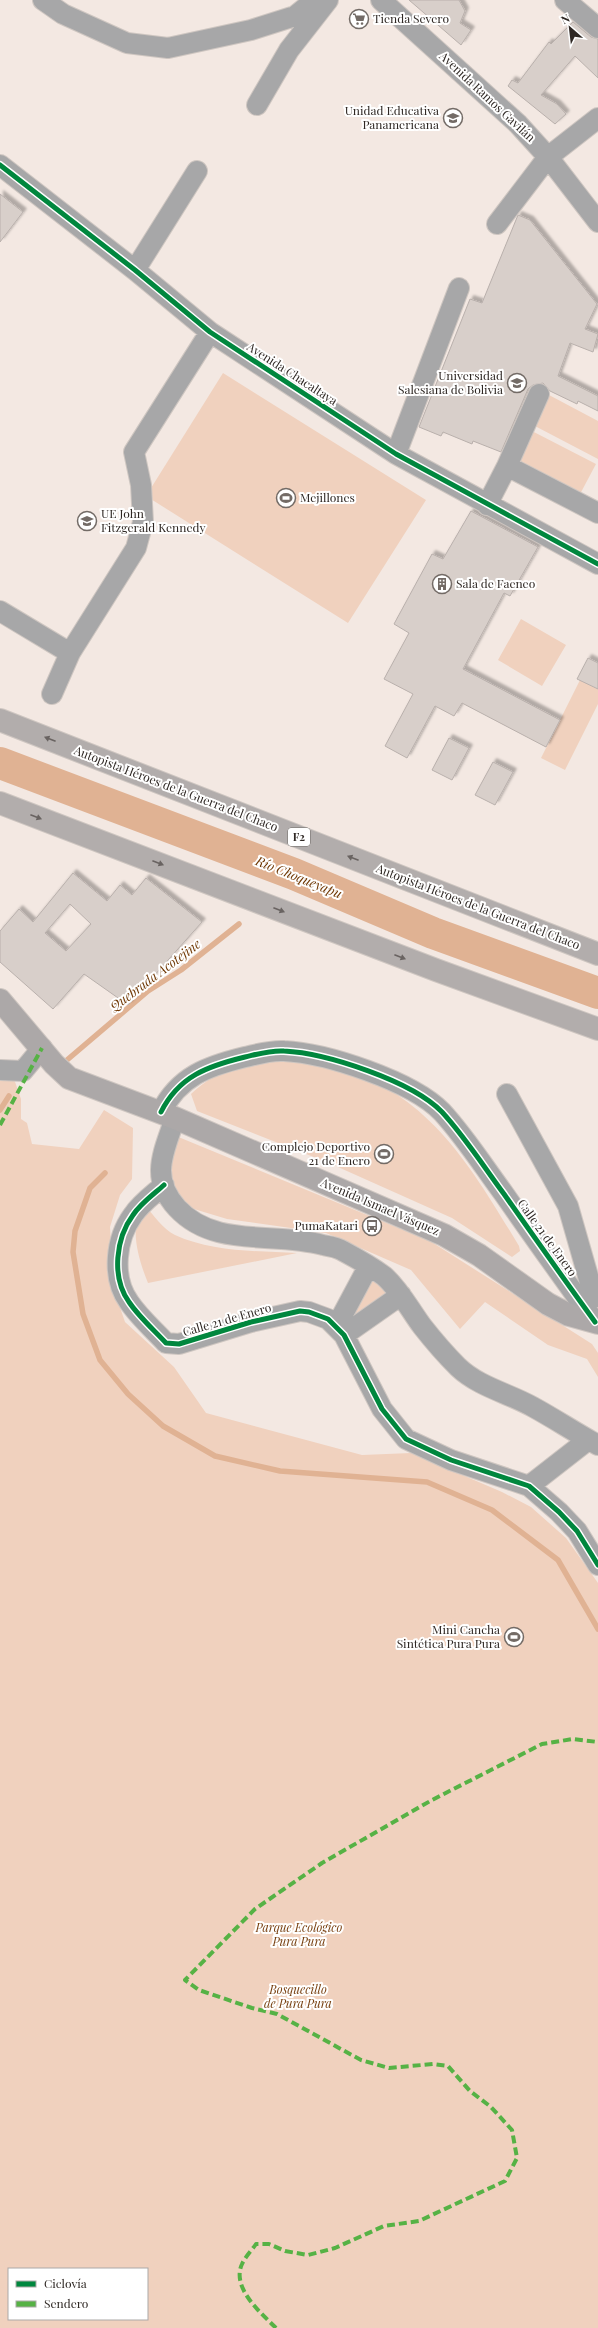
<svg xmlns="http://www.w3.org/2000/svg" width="598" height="2328" viewBox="0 0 598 2328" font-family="'Playfair Display',serif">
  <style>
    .green { fill: #f0d1be; fill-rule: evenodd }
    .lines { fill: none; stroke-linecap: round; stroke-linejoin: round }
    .stream { stroke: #e0b293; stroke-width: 5.5 }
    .river { stroke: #e0b293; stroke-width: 32 }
    .building { fill: #d8cfca; stroke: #b9b0ac; fill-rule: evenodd; filter: url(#shadow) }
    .minor-casing { stroke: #cec6c1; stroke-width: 22 }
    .major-casing { stroke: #cec6c1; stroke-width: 24 }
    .highway-casing { stroke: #cec6c1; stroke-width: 24 }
    .minor { stroke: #a7a7a8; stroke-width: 20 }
    .major { stroke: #aca8a8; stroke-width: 22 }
    .highway { stroke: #b2adac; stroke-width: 22 }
    .quiet { stroke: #56b245; stroke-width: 4; stroke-dasharray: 8 4; stroke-linecap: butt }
    .cycleway-casing { stroke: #fff; stroke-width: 8 }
    .cycleway { stroke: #00873e; stroke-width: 5 }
    .oneway { fill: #696361 }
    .labels { text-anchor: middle; stroke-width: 4; stroke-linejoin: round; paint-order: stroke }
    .shield { fill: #fff; stroke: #6d6865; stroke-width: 1 }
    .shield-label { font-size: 11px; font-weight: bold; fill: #2e2723 }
    .poi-label { font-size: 12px; fill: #2e2723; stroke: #fff; text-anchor: end }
    .street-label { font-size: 12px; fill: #2e2723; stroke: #fff }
    .park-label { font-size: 12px; font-style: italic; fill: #773f0f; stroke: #fff }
    .water-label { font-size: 13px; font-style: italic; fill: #6f3703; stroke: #fff }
  </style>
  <defs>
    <filter id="shadow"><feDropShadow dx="3.5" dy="-3.5" stdDeviation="1" flood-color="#0004"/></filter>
  </defs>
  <rect width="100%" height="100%" fill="#f3e8e2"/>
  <path class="green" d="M223,373L426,500L348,623L146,496Z
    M549,395L598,421V459L533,425Z
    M530,430L596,464L579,496L514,462Z
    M521,619L566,645L542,686L498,660Z
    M580,680L598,689V704L565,770L541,758Z
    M263,1060C281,1060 308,1057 324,1062C427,1090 467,1160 519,1246L520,1251L512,1257L452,1218L329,1163L197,1111L191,1094C214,1073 233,1066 263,1060Z
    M0,1078L14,1079L21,1099V1119L27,1123L32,1144L79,1149L104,1110L133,1128L132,1179L120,1195L110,1227L114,1290L125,1322L174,1367L206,1413L362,1455L411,1453L502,1492L531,1507L566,1538L598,1583V2328H0ZM9,2269H147V2319H9Z
    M176,1136L430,1241L592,1344L598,1353V1377L587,1359L548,1345L485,1302L460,1329L411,1270L326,1233L227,1219L184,1206L174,1188L168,1172Z
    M145,1205C153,1215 163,1229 175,1235C212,1252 257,1251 297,1253L148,1283C139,1261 127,1224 145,1205Z
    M371,1278L391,1294L347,1323Z"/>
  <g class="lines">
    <path class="stream" d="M67,1060L148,991L181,970L239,924
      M0,1110L9,1096
      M105,1173L90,1188L75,1231L73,1252L83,1314L100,1360L128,1394L163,1426L215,1456L280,1471L427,1482L492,1510L558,1560L598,1629"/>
    <path class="river" d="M0,763L294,874L433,933L598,993"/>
  </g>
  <path class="building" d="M409,0H459L465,11L460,23L471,30L461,45Z
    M573,22L591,37L598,39V78L575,56L541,95L557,104L566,114L555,124L508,86L512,80L518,83L549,42L551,44Z
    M0,194L23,212L0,242Z
    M518,215L530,220L597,304L585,329L598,334L593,352L570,343L558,376L598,396V411L578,401L577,404L550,391L543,383L533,385L528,389L501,452L473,441L472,444L443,432L441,436L419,427L470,299L482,303Z
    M471,511L538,547L510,596L504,593L463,669L560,720L546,747L462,703L454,716L435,706L407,758L385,746L413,694L384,679L409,633L394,624L432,554L443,559Z
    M588,658L598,663V689L577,679Z
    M449,738L469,748L452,780L432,770Z
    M493,762L513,772L495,805L475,795Z
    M73,873L107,901L120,885L132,895L146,878L202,922L128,1005L84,974L53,1009L0,962V931L19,909L33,922ZM70,904L91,924L66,951L45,933Z"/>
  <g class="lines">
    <g class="minor-casing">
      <path id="minor" d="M43,0L63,14L127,43L168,48L251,30L295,16L315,0
        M381,0L518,124L548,157L598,222
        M565,0L598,28
        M257,105L289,50L328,0
        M0,165L135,270L210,332L396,454L598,564
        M497,224L548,157L598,118
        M135,270L197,171
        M396,454L459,288
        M507,466L598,513
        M487,505L507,466L539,394
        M0,611L70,653
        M52,694L70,653L136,548L143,522L141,485L134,452L210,332
        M0,1070L23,1071L42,1048
        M507,1094L568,1206L590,1283L598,1297
        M161,1112C179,1076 208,1066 245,1057C258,1054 271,1050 284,1051C326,1053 412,1081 442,1112C465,1137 484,1167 504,1194C534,1237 564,1279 595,1322
        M175,1118C164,1152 149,1177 177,1208C215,1249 274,1231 323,1245C329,1246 337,1247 343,1251C356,1258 372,1267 384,1276C400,1290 410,1310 422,1326C433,1340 446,1355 458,1367C479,1387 508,1393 533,1407C555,1419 576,1433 598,1445
        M164,1185C154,1194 141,1203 133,1215C116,1238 111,1277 129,1302C139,1317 154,1330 166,1343L179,1344L251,1322L300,1311L309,1312L328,1319L344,1335L382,1409L406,1439L451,1460L529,1486L559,1512L577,1531L598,1565
        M336,1327L368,1267
        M344,1335L401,1295
        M529,1486L588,1440"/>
    </g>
    <g class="major-casing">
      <path id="major" d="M0,1000L54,1064L69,1078L175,1118L444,1235L479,1255L548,1304L569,1315L598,1323"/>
    </g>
    <g class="highway-casing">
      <path id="highway" d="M0,720L598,954
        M0,803L436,970L598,1029"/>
    </g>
    <use href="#minor" class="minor"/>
    <use href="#major" class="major"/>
    <use href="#highway" class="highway"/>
    <path class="quiet" d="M0,1125L42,1048
      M276,2328C261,2313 231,2288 242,2264C245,2257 252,2250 256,2244H269L285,2251L308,2255L335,2248L384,2226L419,2221L505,2181L517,2158L512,2130L491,2107L470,2091L448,2066L433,2064L389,2068L361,2060L277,2014L252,2008L199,1990L185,1980L255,1909L322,1863L432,1800L542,1744L573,1739L598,1742"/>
    <g class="cycleway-casing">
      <path id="cycleway" d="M0,165L135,270L210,332L396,454L598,564
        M161,1112C179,1076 208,1066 245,1057C258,1054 271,1050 284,1051C326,1053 412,1081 442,1112C465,1137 484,1167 504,1194C534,1237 564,1279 595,1322
        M164,1185C154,1194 141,1203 133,1215C116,1238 111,1277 129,1302C139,1317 154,1330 166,1343L179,1344L251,1322L300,1311L309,1312L328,1319L344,1335L382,1409L406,1439L451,1460L529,1486L559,1512L577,1531L598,1565"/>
    </g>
    <use href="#cycleway" class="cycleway"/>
  </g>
  <defs><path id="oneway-solid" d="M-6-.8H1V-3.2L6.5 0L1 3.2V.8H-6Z"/></defs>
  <g class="oneway">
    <use href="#oneway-solid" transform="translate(50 739) rotate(-159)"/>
    <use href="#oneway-solid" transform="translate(36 817) rotate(21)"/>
    <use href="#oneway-solid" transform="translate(353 858) rotate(-159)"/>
    <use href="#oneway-solid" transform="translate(158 863) rotate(21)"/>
    <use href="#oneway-solid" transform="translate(279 910) rotate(21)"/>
    <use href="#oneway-solid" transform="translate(400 957) rotate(21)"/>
  </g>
  <defs>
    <g id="supermarket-ring" transform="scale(1)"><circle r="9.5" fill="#fff" stroke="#736b66" stroke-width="1.5"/><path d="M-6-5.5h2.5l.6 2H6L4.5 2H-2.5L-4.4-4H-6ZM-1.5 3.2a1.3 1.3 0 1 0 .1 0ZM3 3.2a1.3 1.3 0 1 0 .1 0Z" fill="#736b66"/></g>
    <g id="school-ring" transform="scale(1)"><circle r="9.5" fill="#fff" stroke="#736b66" stroke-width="1.5"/><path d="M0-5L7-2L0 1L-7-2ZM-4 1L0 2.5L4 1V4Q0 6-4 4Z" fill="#736b66"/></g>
    <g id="university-ring" transform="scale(1)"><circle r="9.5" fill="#fff" stroke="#736b66" stroke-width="1.5"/><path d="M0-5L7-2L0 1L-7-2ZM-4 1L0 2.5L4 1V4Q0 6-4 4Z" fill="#736b66"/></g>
    <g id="stadium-ring" transform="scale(1)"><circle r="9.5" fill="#fff" stroke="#736b66" stroke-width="1.5"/><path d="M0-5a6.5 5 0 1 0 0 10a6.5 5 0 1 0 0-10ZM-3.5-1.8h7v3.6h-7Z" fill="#736b66"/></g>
    <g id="building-ring" transform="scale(1)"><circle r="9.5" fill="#fff" stroke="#736b66" stroke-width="1.5"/><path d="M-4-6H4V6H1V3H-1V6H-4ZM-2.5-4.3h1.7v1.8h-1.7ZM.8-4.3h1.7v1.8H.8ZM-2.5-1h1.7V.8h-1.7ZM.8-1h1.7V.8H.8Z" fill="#736b66"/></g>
    <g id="bus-ring" transform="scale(1)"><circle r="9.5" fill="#fff" stroke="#736b66" stroke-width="1.5"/><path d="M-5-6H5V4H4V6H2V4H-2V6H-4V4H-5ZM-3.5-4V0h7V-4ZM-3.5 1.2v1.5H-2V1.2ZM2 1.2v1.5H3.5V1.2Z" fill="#736b66"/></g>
  </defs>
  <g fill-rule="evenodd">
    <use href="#supermarket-ring" x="359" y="19"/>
    <use href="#school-ring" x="453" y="118"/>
    <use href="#university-ring" x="517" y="383"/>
    <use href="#stadium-ring" x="286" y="498"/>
    <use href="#school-ring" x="87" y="521"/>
    <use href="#building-ring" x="442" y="584"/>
    <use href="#stadium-ring" x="384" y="1154"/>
    <use href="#bus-ring" x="372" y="1226"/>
    <use href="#stadium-ring" x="514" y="1637"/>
  </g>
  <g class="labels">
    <rect class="shield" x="288" y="828" width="22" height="18" rx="3"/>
    <g class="shield-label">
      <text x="299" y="841">F2</text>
    </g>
    <g class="poi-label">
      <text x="373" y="23" text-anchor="start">Tienda Severo</text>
      <text x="439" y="115">Unidad Educativa<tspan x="439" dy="14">Panamericana</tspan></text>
      <text x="503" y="380">Universidad<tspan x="503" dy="14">Salesiana de Bolivia</tspan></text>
      <text x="300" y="502" text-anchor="start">Mejillones</text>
      <text x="101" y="518" text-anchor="start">UE John<tspan x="101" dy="14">Fitzgerald Kennedy</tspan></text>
      <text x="456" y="588" text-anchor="start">Sala de Faeneo</text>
      <text x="370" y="1151">Complejo Deportivo<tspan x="370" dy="14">21 de Enero</tspan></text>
      <text x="358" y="1230">PumaKatari</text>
      <text x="500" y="1634">Mini Cancha<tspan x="500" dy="14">Sintética Pura Pura</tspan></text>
    </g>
    <g class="street-label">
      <text transform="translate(487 97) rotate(43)" y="4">Avenida Ramos Gavilán</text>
      <text transform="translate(292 374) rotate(33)" y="4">Avenida Chacaltaya</text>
      <text transform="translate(176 789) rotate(21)" y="4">Autopista Héroes de la Guerra del Chaco</text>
      <text transform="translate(478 907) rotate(21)" y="4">Autopista Héroes de la Guerra del Chaco</text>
      <text transform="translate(380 1207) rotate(23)" y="4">Avenida Ismael Vásquez</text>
      <text transform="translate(547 1238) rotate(54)" y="4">Calle 21 de Enero</text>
      <text transform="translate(227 1320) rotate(-16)" y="4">Calle 21 de Enero</text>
    </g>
    <g class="park-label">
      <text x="299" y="1932">Parque Ecológico<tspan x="299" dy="14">Pura Pura</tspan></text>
      <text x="298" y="1994">Bosquecillo<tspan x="298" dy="14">de Pura Pura</tspan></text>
    </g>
    <g class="water-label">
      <text transform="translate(299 877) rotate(22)" y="5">Río Choqueyapu</text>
      <text transform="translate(155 975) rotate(-37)" y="5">Quebrada Acotejine</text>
    </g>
  </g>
  <rect x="8" y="2268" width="140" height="52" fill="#ffffff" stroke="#aba9a7"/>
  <rect x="16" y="2281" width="20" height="6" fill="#00873e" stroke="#aba9a7"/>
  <text x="44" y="2288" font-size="12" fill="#2e2723">Ciclovía</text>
  <rect x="16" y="2301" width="20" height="6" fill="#56b245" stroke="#aba9a7"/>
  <text x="44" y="2308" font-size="12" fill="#2e2723">Sendero</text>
  <g transform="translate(570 28) rotate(332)" stroke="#ffffff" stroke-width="3" paint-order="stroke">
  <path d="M0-3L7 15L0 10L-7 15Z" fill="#2e2723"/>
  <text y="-6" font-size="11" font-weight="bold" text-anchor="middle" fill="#2e2723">N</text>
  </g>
</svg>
